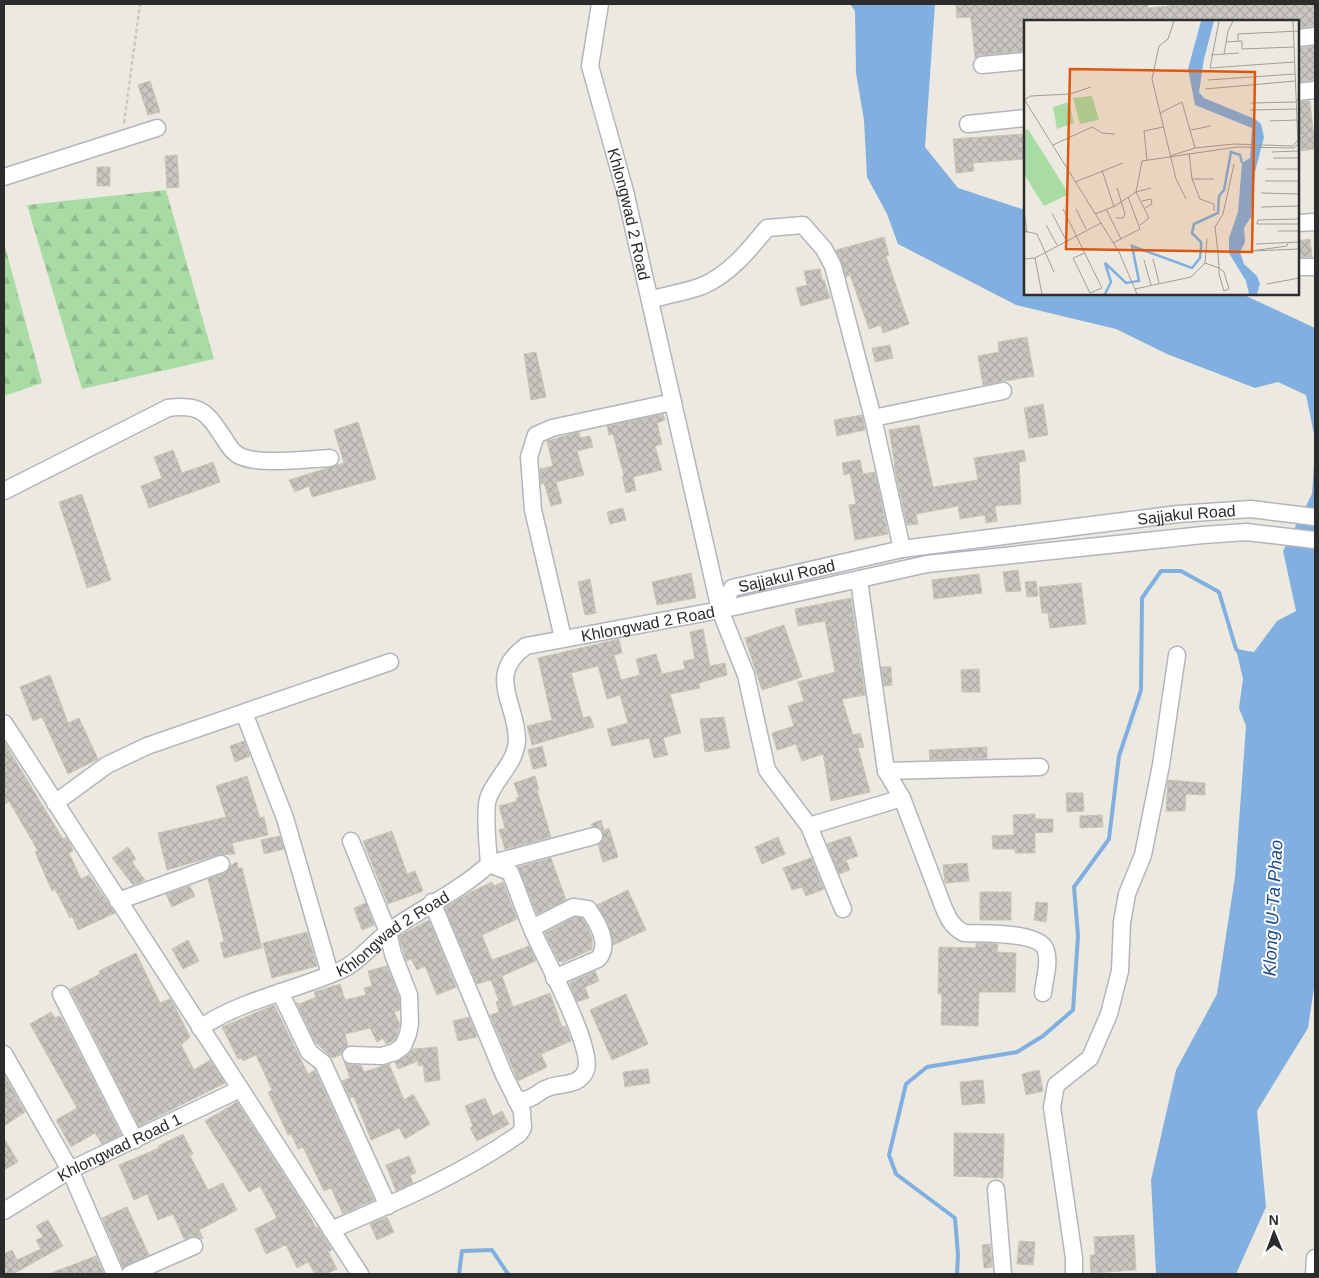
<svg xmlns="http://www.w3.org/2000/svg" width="1319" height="1278" viewBox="0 0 1319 1278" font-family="Arial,sans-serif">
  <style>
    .forest { fill: url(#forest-firs) }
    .water { fill: #81afe0 }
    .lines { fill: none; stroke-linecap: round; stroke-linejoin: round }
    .stream { stroke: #81afe0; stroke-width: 4 }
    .building { fill: url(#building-cross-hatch); stroke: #c7c6ba }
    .minor-casing { stroke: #b4b4be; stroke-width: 19 }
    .path { stroke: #c8c8c8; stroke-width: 2.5; stroke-dasharray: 4 2.5; stroke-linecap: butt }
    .minor { stroke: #fff; stroke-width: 16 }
    .labels { text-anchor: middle; stroke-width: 4; stroke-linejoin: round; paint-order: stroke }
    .street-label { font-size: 16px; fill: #2c2c2c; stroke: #fff }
    .water-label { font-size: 18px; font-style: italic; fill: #1e4b8e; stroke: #fff }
    .inset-river { fill: none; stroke: #81afe0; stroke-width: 2.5 }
    .inset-road { fill: none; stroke: #9f9e98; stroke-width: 1 }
    .view { fill: #df570e; fill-opacity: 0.15; stroke: #df570e; stroke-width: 2.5 }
    .inset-edge { fill: none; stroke: #2c2c2c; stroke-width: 2.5 }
  </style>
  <defs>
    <pattern id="forest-firs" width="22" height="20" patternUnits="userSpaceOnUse" patternTransform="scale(1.25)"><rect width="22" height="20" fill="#a9dba4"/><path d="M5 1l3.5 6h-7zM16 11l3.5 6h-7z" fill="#92bc8d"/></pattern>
    <pattern id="building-cross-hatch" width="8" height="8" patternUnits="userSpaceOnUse" patternTransform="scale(1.25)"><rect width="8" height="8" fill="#c8c6bf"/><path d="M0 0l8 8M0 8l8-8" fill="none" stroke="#acaaa4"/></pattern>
  </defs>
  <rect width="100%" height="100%" fill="#eceae0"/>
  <path class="forest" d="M166,190L214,359L82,389L27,205Z
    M4,243L42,383L4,396Z"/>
  <path class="water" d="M850,4H935L925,147L958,188L1025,210V294H1242L1315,328V439L1306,395L1278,382L1255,388L1167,354L1116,329L1016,305L898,244L887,214L867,177L864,120L856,73L855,11Z
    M1315,448V981L1308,1028L1257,1111L1266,1207L1236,1274H1156L1151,1180L1176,1070L1217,994L1235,877L1246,726L1239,708L1243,679L1236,649L1254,652L1277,621L1296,611L1283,551L1312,494Z"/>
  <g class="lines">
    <path class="stream" d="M459,1274L462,1251L492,1250L508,1274
      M957,1274L958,1255L955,1218L896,1174L889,1155L906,1084L927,1067L1017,1052L1043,1036L1073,1010L1078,936L1074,887L1109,839L1119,756L1141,690L1142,598L1161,571H1181L1219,592L1236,649L1239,652"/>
  </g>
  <path class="building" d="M956,4H1148V8L1187,4H1315V26L1298,28V21H1025V51L981,55L975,58L971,19L970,17L957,18Z
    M1315,46V80L1298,82V48Z
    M150,81L160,112L148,115L138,85Z
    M1310,101L1315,149L1301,151L1298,102Z
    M1024,134L1025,159L973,163L974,171L956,173L953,139Z
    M177,155L179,187L167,188L165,156Z
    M97,167H110V186H97Z
    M884,237L889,255L886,256L909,324L883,333L881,325L869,329L850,275L846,277L836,250Z
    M1310,239L1312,257H1298V241Z
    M820,269L822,280H824L830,298L801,306L796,288L807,285L804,271Z
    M1027,337L1034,376L983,385L978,356L999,352L998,342Z
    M890,345L893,358L875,362L872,348Z
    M536,352L546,397L531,400L524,354Z
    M1043,404L1048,435L1029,438L1024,408Z
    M663,414L665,420L657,423L662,444L655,446L662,470L633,477L636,490L626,493L622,476H624L613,434L609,435L607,426Z
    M862,415L865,430L837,436L834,420Z
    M358,422L376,479L312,497L309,486L295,492L289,480L344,463L334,430Z
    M919,425L933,487L978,480L974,458L1024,450L1026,461L1019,462L1021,504L995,506L997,521L986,523L985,515L960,519L958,506L916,514L918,524L907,525L894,465H895L889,430Z
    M579,432L580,438L590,436L593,447L577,451L584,475L556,482L562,503L551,506L544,483L541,484L540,469L553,466L547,441Z
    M173,450L182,473L213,462L220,482L149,508L141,486L162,478L154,457Z
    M860,460L863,474L875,472L888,534L855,540L849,505L856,504L850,473L844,475L842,463Z
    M82,494L111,580L87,588L59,502Z
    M623,508L626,520L610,524L607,512Z
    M1018,570L1021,591L1006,592L1003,572Z
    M691,573L696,598L657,605L652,582Z
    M979,574L982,593L934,599L932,580Z
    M590,579L596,613L585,615L578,582Z
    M1036,581L1038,596L1027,597L1025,582Z
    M1081,583L1086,624L1050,628L1048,613H1042L1039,587Z
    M851,598L865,695L842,699L853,735L860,733L864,747L858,748L870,792L831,801L823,754L802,761L796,744L777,750L772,733L794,726L788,706L804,701L798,682L835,672L825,621L798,626L795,609Z
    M784,625L802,677L762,690L745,638Z
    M703,629L710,666L725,663L727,675L699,683L700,688L670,694L681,733L663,738L668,755L654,758L649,738L612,746L607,729L628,723L620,695L607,699L598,666L571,673L583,718L590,716L594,727L532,745L527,726L552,720L538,658L619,639L622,653L614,655L621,680L640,675L636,659L656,654L662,674L685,669L683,661L695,659L690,632Z
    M881,667H891L892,685L884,686Z
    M979,669L980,692H962L961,670Z
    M50,675L68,723L79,718L98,759L68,774L42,717L33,721L20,687Z
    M724,717L730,748L705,752L700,719Z
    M244,741L250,756L235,762L230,746Z
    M4,742L63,839L66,837L70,843L73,851L69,853L81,879L89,875L115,913L78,930L72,916L70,918L55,889L52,891L35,852L38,851L24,827L9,801L4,805Z
    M542,746L547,766L533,769L528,750Z
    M987,747V758L930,760L929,750Z
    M247,776L260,818L264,817L268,835L232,843L235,854L218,855L167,870L158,833L226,817L216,786Z
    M535,776L539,790H537L551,837L505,849L499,830L505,828L499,806L517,801L516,798L519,797L514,783Z
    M1168,780L1205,783V795L1186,794L1185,811H1166Z
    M1066,793H1083L1084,811L1067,812Z
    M1035,814V819H1053V832L1035,833V853H1015V849H993L992,836L1014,835L1013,815Z
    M1102,815L1103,827L1080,828V816Z
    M601,820L604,830L609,828L618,857L603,862L598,845L603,839V833L601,829L592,826L591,824Z
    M392,831L407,874L415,871L423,891L388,904L363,841Z
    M280,836L284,849L264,854L261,840Z
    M850,836L858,856L846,860L850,870L839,874L827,844Z
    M778,837L785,854L762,864L755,847Z
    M128,847L136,859L132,862L145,880L133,885L112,858Z
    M551,858L566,900L537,914L518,867Z
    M811,858L824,889L806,896L802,887L792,890L783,868Z
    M237,862L238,868H242L262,948L224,958L220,943L224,941L208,879L225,873L231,865Z
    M967,863L969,881L945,883L943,865Z
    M492,882L494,886L503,882L517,919L482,935L492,960L529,946L536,961L502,976L513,1007L550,993L562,1027L566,1026L571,1041L541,1054L547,1067L518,1081L490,1015L499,1012L496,1002L499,1001L491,980L477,984L445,908L469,893Z
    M190,886L195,896L172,907L166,894Z
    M628,890L646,930L613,945L608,924L597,905Z
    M980,892H1011V920H980Z
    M1036,902L1048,903L1046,922L1034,920Z
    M366,903L374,925L362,930L354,908Z
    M575,917L582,918L587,926L592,937V949L562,963V961L559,962L545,933Z
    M429,920L456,987L437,995L425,966L417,970L411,959L406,961L399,936Z
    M307,932L317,966L272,978L263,943Z
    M188,940L199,961L183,969L172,949Z
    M976,943L998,944L997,952L1016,953L1015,992H979L978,1026L941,1025L942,994H938L939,947L976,948Z
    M136,953L160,1003L170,999L173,1003L190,1037L181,1045L194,1070L210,1060L225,1083L139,1126L70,989L100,974L99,971Z
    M387,966L399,997L400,1010L394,1012L400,1024L395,1040L386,1044L383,1038L377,1042L370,1028L345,1034L348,1046L343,1049L341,1055L332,1058L315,1042L296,1002L299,1004L316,997L314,992L340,984L345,1000L366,995L364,988L372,986L368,971Z
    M595,971L599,981L585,987L589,998L577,1002L569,983Z
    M626,994L648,1044L612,1060L590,1010Z
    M274,1005L308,1074L315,1070L374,1200L343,1214L331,1188L324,1191L303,1147L298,1149L291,1134L288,1135L268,1092L272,1090L256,1055L243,1061L242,1058L238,1059L222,1027Z
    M51,1012L55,1018L60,1016L69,1032L121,1135L102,1144L95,1133L71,1147L56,1120L77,1108L30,1024Z
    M469,1017L477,1037L458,1041L453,1021Z
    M437,1047L440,1080L425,1082L423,1065L418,1066V1061L398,1069L395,1062L409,1054L413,1049Z
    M344,1061L350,1065H361L364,1072L389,1064L404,1100L413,1094L430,1124L405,1139L399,1128L371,1140L354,1097L350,1098L342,1081L350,1078Z
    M648,1069L650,1083L625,1087L623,1072Z
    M1039,1070L1043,1091L1026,1095L1022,1074Z
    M4,1074L25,1112L4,1126Z
    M983,1080L985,1103L962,1105L960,1082Z
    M485,1098L493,1116L502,1111L509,1124L477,1141L470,1128L473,1126L465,1106Z
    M237,1102L304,1206L316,1228L318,1227L332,1250L328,1252L337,1269L326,1274H315L308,1262L297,1268L286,1245L266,1254L255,1229L277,1218L260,1186L249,1192L205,1121Z
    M954,1133L1004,1134L1003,1178L954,1176Z
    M183,1134L193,1154L190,1156L208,1190L223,1183L237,1210L199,1230L203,1238L201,1239L195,1236L184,1239L173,1214L158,1220L147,1194L134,1200L119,1165L159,1148L158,1146Z
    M4,1138L18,1162L4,1170Z
    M409,1156L416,1173L410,1175L413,1183L396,1191L386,1165Z
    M127,1207L149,1255L123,1267L102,1218Z
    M387,1217L394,1232L377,1240L370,1224Z
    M48,1220L63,1246L13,1274H4V1254L12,1250L17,1260L41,1249L36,1240L43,1237L36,1226Z
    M1134,1235L1136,1270L1091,1273L1090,1255H1095L1094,1237Z
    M1019,1241L1035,1242L1033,1265L1017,1264Z
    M990,1244L992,1267L984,1268L982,1245Z
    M96,1256L104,1274H51V1273Z"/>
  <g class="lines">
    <g class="minor-casing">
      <g id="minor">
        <path id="s1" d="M600,4L590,66L625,191L720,610L746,675L767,770L809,826L843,909"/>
        <path d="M1298,38L1315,36"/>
        <path d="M982,65L1025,61"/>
        <path d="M1298,92L1315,90"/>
        <path d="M968,124L1025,118"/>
        <path d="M4,177L157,128"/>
        <path d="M1298,223L1315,222"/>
        <path d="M1298,267H1315"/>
        <path d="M650,300C666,295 686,292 702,286C729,275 749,250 767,228L803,225L824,249L833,266L873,418L902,549"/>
        <path d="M873,418L1003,391"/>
        <path d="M4,491L168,408C202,403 208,414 225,440C228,445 233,452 238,455C257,466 307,459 330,458"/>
        <path d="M859,580L886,771L902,798L943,906C948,918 952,927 964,933C983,934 1041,931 1046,951C1050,963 1044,981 1043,993"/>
        <path id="s2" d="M720,610L732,588L902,549L1178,514L1251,509L1315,517"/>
        <path d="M563,638L533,510L529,457L536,435L552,428L673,402"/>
        <path d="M244,713L285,818L330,974"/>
        <path d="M4,723L360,1274"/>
        <path d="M886,771L1040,767"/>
        <path d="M55,803L107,765L147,746L390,662"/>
        <path d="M809,826L902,798"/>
        <path d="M118,901L221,864"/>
        <path d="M532,928L573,907L588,909C598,923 611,945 598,959L554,978"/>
        <path d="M280,992L309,1052L323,1063L388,1206"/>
        <path d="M61,994L135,1140"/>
        <path id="s3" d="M200,1028C243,999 294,991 341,970C358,963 373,943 388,932C421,908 459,892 489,864C488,850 484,811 488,799C494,779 516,764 517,740C517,703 485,675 526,646L720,610L927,564L1203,535L1246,532L1315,540"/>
        <path d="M4,1054L70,1170L115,1274"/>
        <path d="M351,1055L382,1056L395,1052L403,1046L408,1034L410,1024L409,995L393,954L388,932L351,841"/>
        <path d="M516,1100C535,1101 535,1092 550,1087C563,1083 580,1086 586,1070C594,1047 543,955 532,929C524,910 518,891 510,872L489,864L594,836"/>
        <path d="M996,1189L1003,1274"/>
        <path id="s4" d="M4,1211L70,1170L240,1089"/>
        <path d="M331,1230C396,1202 461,1175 519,1134L523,1128L522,1111L504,1075L432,902"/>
        <path d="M130,1274L194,1246"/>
        <path d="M1074,1274V1258L1052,1107L1056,1085L1090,1058L1109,1014L1120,971L1122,922L1127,894L1143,855L1161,765L1177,655"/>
        <path d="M1314,1274L1315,1258"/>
      </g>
    </g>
    <path class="path" d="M124,123L140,4"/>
    <use href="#minor" class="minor"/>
  </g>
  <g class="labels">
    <g class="street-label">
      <text dy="6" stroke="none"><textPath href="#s1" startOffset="216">Khlongwad 2 Road</textPath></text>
      <text dy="6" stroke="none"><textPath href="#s2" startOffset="486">Sajjakul Road</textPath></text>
      <text dy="6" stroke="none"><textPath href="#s2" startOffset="81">Sajjakul Road</textPath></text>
      <text dy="6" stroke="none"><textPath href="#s3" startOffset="694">Khlongwad 2 Road</textPath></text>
      <text dy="6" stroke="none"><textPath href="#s3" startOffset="216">Khlongwad 2 Road</textPath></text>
      <text dy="6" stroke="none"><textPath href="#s4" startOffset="132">Khlongwad Road 1</textPath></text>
    </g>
    <g class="water-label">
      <text transform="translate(1273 908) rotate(-87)" y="6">Klong U-Ta Phao</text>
    </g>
  </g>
  <g transform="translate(1024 20)">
    <rect width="275" height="275" fill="#eceae0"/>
    <path d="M68,76L75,100L56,104L49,78ZM45,82L50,103L33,109L29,87ZM4,109L45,174L20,186L0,154V111Z" fill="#a9dba4"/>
    <path d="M177,1H190L180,39L175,72L180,78L231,99L237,104L240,117L231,152L227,197L220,208L221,222L216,232L220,244L233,256L236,264L233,274H225L222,261L205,233V218L214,192L218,143L226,138L228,108L171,85L164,49Z" fill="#81afe0"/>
    <path class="inset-river" d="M81,274L87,262L81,243L102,263L115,261L108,226L168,248L176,238L177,228V222L168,213L170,204L194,193L195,176L200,170L207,132L216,135L218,143"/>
    <path class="inset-road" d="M150,1L144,19L135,26L128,59L152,159L162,179M195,1L186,48L270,42M269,1L275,150M214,21V14L275,11M202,22L218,21V29L270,27M200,34L204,11L209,1M187,35L215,33M184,60L271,54M181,69L271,61M0,79L95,232L113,274M0,80L7,76L46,74L67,67M227,83L272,82L275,77M226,90L272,89M136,93L158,82L171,128M246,101L273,100M167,110L186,106M29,125L68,107L78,113L91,114M248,132L274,131M165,133L168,159L176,179L190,184V191M146,136L171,128L210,124L269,126L274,120M249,138H275M123,140L120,111L139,107M242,149H275M78,150L90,187M168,159H190M241,161H275M51,162L99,143M237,173L275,174M118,181L127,179L128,184L121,188M237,187L275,186M39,189L78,268L66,273L49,238L61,233M52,189L62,209M82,189L97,219M0,192L3,213M28,193L42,220M71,194L91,186L112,172L118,141L213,127L270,128L275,123M92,198H99L101,194L93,168M275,199L234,200L233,204H275M22,205L33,225M116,205L125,198L112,172L127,168M0,211L13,214L30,252M254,211H275M89,223L116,209L104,177M264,223L263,226L227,231L275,229M232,224L275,222M11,238L18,274M0,239L11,238L77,203M129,239L135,263M120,240L127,265M181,243L183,219M243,264L275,258M111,269L167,257L181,243L195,248L200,252L205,269L200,271L195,254V248L194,233L191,207L199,194L210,144"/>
    <path class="view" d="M46,49L231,52L228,232L42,229Z"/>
    <rect width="275" height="275" class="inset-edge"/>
  </g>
  <rect width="1319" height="1278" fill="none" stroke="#2c2c2c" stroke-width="10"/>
  <g transform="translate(1274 1233) rotate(359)" stroke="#ffffff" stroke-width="4" paint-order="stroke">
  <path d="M0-4L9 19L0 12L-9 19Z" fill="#2c2c2c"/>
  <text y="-8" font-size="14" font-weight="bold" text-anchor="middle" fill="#2c2c2c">N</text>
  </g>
</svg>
